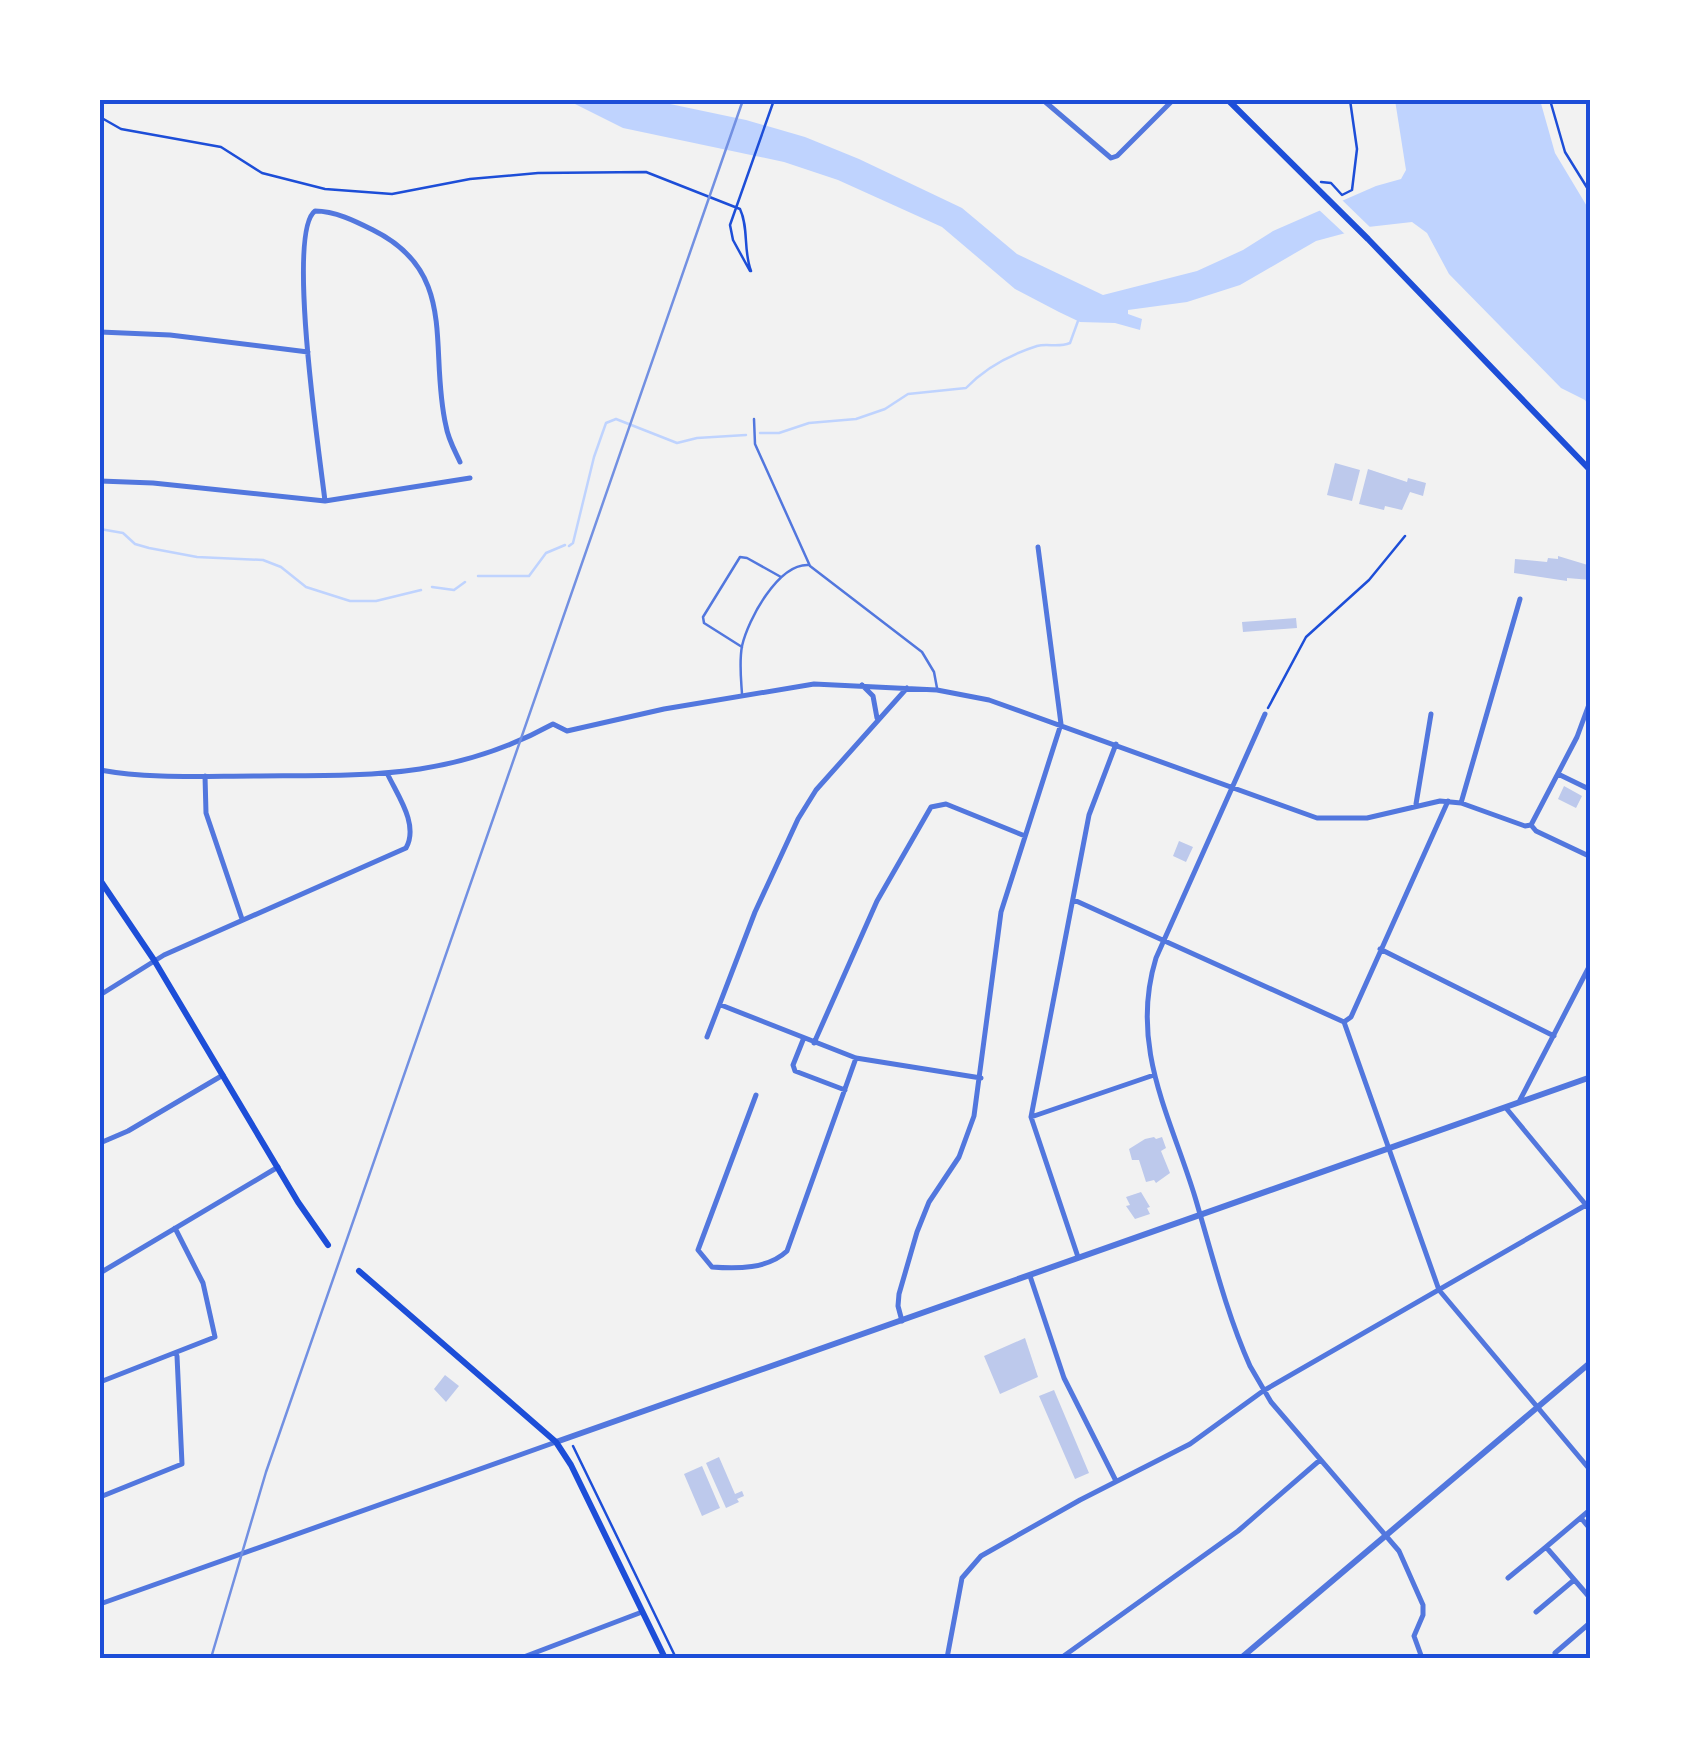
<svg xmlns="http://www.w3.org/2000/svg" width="1691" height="1758" viewBox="0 0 1691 1758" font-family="'Open Sans',sans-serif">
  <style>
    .water { fill: #bfd3fe }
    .pier { fill: #f2f2f2 }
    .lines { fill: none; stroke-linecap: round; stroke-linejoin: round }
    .stream { stroke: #bfd3fe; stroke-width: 2.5 }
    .building { fill: #bdc9ec }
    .path { stroke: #1d4ed8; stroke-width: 2.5 }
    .service { stroke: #5277de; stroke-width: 2.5 }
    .minor { stroke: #5277de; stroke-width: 5 }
    .tertiary { stroke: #5277de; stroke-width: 6 }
    .secondary { stroke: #1d4ed8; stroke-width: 6 }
    .rail { stroke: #7290e2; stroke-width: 2.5 }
    .neatline { fill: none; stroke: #1d4ed8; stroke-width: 4 }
  </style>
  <rect width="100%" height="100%" fill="#f2f2f2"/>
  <path class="water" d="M567,100H651L746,120L805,137L859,159L962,208L1017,254L1103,295L1197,271L1243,250L1273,231L1376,186L1401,179L1406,170L1395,100H1540L1555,153L1591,213V410L1585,400L1561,388L1449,274L1427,233L1412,222L1368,227L1316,241L1240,285L1187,302L1128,310V314L1142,319L1140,330L1115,323L1080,322L1059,312L1015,289L942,227L838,180L784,162L623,128Z"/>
  <path class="pier" d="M1339,197L1374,231L1348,237L1317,208Z"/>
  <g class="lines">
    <path class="stream" d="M760,433H779L809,423L856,419L885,409L908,394L966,388C985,368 1009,355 1037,346C1048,343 1058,348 1070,343L1078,321
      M100,529L123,533L135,544L149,548L197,557L263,560L281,567L306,587L350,601H376L421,590
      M569,546L573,543L594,457L606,423L616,419L677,443L697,438L746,435
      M478,576H529L546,553L565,545
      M432,587L454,590L465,582"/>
  </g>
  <path class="building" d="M1335,463L1360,470L1352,501L1327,495Z
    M1368,469L1407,482L1408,478L1426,483L1423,496L1410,492L1402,510L1385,506L1384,510L1359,504Z
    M1558,556L1591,566V580L1567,578V581L1514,573L1515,559L1547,562L1548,558L1558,559Z
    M1296,618L1297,628L1243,632L1242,622Z
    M1564,786L1582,796L1576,808L1558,799Z
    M1179,841L1193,847L1186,862L1173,856Z
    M1154,1137L1156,1139L1162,1137L1166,1148L1161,1151L1170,1173L1156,1183L1154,1180L1146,1182L1139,1160H1132L1129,1149L1145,1139Z
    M1141,1192L1150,1207L1147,1208L1150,1214L1135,1219L1126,1206L1130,1205L1126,1197Z
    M1025,1338L1038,1377L1000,1394L984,1356Z
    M445,1375L459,1386L446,1402L434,1389Z
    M1054,1390L1089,1473L1075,1479L1039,1396Z
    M719,1457L735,1494L742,1491L744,1496L737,1499L739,1502L726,1508L706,1463Z
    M702,1466L720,1508L702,1516L684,1474Z"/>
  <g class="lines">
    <path class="path" d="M1550,100L1565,152L1591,194
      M100,117L121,129L221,147L262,173L325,189L392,194L470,179L538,173L646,172L740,209C749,228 743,250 751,271
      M1321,182L1331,183L1342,195L1352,190L1357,149L1350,100
      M750,271L733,240L730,225L774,100
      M1268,708L1306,637L1369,580L1405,536
      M573,1446L676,1658"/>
    <path class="service" d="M754,419L755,444L810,566L922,652L934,672L937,688
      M742,647L704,623L703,617L740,557L747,558L781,577
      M742,694C741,678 739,662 742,646C748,620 778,563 809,565"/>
    <path class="minor" d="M1043,100L1111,158L1117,156L1173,100
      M100,332L170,335L308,352
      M100,481L153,483L325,501L470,478
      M325,501C320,458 286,232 315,211C335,211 355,221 373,230C460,273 428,349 446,426C448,439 455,451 460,462
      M862,685L873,696L877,718
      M1265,714L1156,958C1129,1046 1170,1115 1195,1197C1212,1254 1226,1312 1250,1366L1271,1402L1399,1551L1423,1605V1615L1414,1636L1422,1658
      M100,770C149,779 204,776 254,776C366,775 451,780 553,724L567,731L664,709L814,684L937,690L989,700L1317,818H1367L1440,801L1461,803L1525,826L1531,825L1536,831L1591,857
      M1558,774L1591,790
      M205,776L206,813L242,919
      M1448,801L1351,1017L1344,1022L1439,1290L1591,1471
      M1461,803L1520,599
      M1416,804L1431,714
      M1531,825L1577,737L1591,699
      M1074,900L1344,1022
      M1380,949L1554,1036
      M100,995L164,955L406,848C419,825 398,796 388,775
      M721,1005L856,1058L981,1078
      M707,1037L755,912L798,819L816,790L907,688
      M803,1040L793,1065L795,1071L845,1090
      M814,1043L877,901L931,807L946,804L1025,836
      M756,1095L698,1250L712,1267C737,1269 768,1269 787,1251L856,1058
      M1520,1100L1591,963
      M1506,1108L1591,1211
      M1031,1117L1154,1075
      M100,1143L128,1131L223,1075
      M1078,1257L1031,1117L1089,815L1116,744
      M100,1273L278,1167
      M1030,1276L1064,1378L1116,1481
      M902,1321L898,1306L899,1294L917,1232L929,1202L959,1157L974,1116L1001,912L1061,724L1038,547
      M100,1382L215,1337L203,1283L175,1228
      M100,1497L182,1464L177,1356
      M1591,1509L1546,1547L1591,1599
      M1581,1518L1591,1530
      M1508,1578L1546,1547
      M100,1604L556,1442
      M1536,1612L1574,1580
      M1555,1653L1591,1622
      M521,1658L642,1612
      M947,1658L962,1578L981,1556L1080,1500L1190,1444L1263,1391L1586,1205
      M1061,1658L1238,1531L1320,1460"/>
    <path class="tertiary" d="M556,1442L1591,1077
      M1241,1658L1591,1362"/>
    <path class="secondary" d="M1228,100L1368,239L1591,471
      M100,880L154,960L298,1202L328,1245
      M359,1271L556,1442L571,1465L665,1658"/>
    <path class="rail" d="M211,1658L266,1472L743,100"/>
  </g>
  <rect width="1691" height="1758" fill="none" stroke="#ffffff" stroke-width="205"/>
  <rect x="102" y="102" width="1486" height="1554" class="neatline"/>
</svg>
